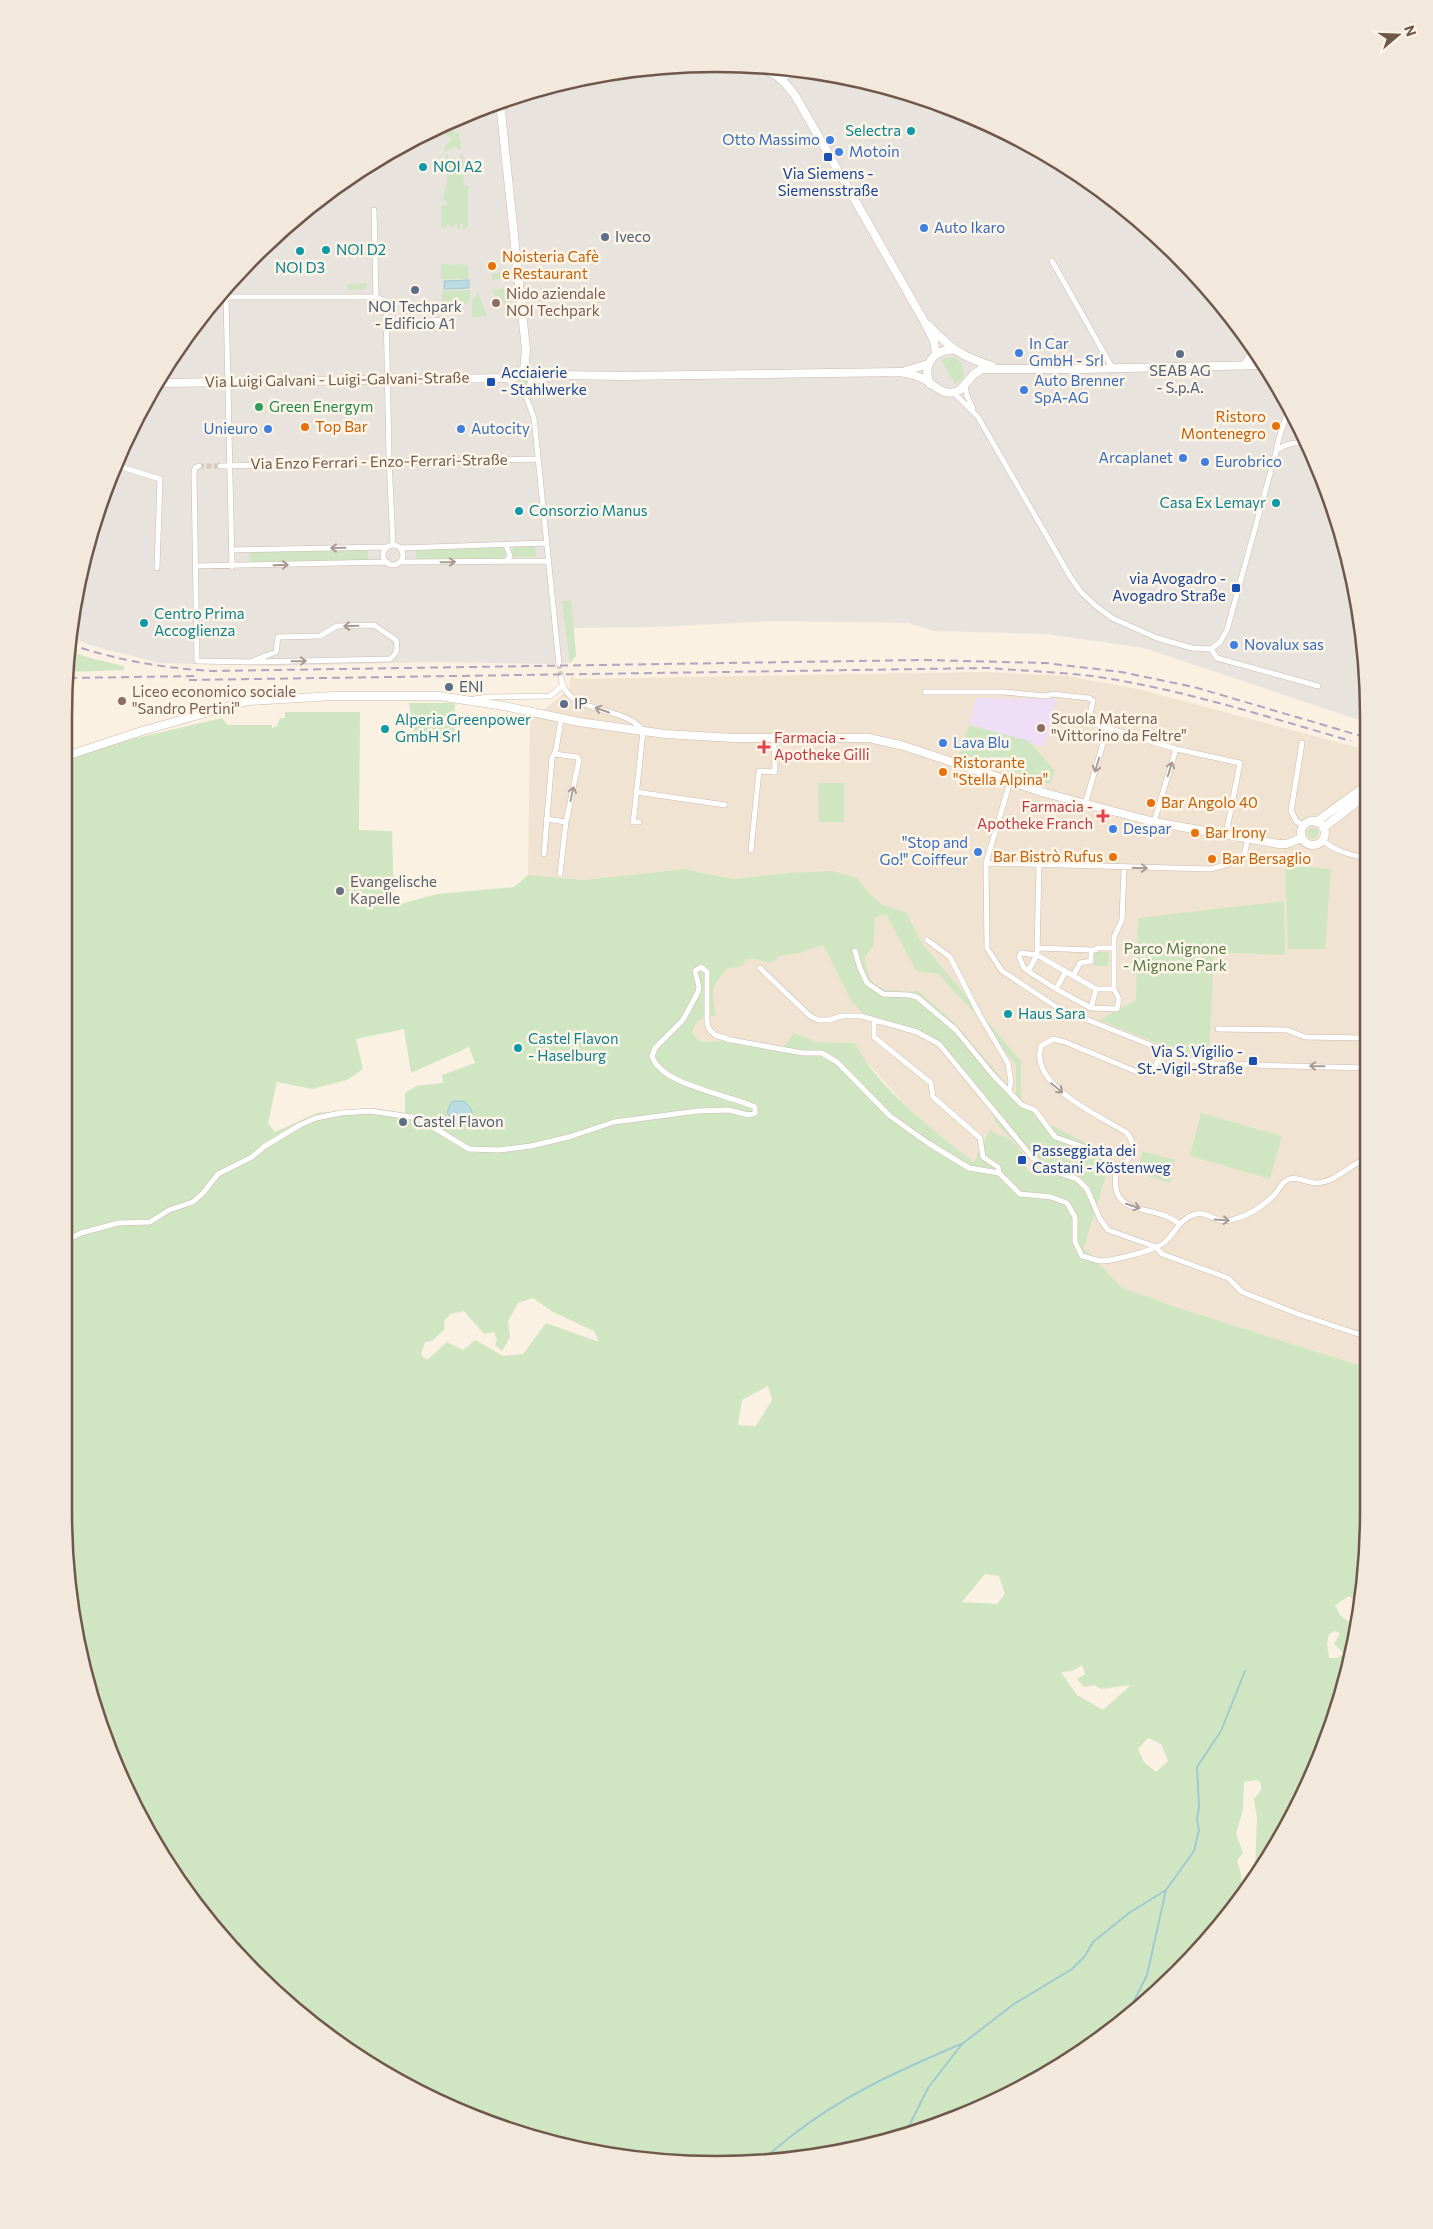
<svg xmlns="http://www.w3.org/2000/svg" width="1433" height="2229" viewBox="0 0 1433 2229" font-family="Commissioner,sans-serif">
  <style>
    .residential { fill: #f1e3d1 }
    .industrial { fill: #e9e3dd }
    .education { fill: #eedff6 }
    .green { fill: #d0e6c2; fill-rule: evenodd }
    .water { fill: #b9dbe1; stroke: #a0cad2 }
    .lines { fill: none; stroke-linecap: round; stroke-linejoin: round }
    .stream { stroke: #a0cad2; stroke-width: 2 }
    .street-tunnel { stroke: #d7cbbc; stroke-width: 5; stroke-dasharray: 5 2.5; stroke-linecap: butt }
    .street-casing { stroke: #ccbbad; stroke-width: 6 }
    .secondary-casing { stroke: #cebbab; stroke-width: 9 }
    .street { stroke: #fff; stroke-width: 5 }
    .secondary { stroke: #fff; stroke-width: 8 }
    .rail { stroke: #b3a3c1; stroke-width: 2; stroke-dasharray: 8 5; stroke-linecap: butt }
    .oneway { stroke: #a99b93 }
    .culture-dot { fill: #0f9aa8; stroke: #fdf5e8; stroke-width: 2 }
    .shop-dot { fill: #3f7fe0; stroke: #fdf5e8; stroke-width: 2 }
    .transit-dot { fill: #1a4fb4; stroke: #fdf5e8; stroke-width: 2 }
    .service-dot { fill: #5c6f8a; stroke: #fdf5e8; stroke-width: 2 }
    .food-dot { fill: #e8710a; stroke: #fdf5e8; stroke-width: 2 }
    .education-dot { fill: #8d6e63; stroke: #fdf5e8; stroke-width: 2 }
    .leisure-dot { fill: #2e9e5b; stroke: #fdf5e8; stroke-width: 2 }
    .health-dot { fill: #e0444e; stroke: #fdf5e8; stroke-width: 2 }
    .worship-dot { fill: #6b7280; stroke: #fdf5e8; stroke-width: 2 }
    .labels { text-anchor: middle; stroke-width: 5; stroke-linejoin: round; paint-order: stroke }
    .culture-label { font-size: 15px; fill: #0d838f; stroke: #fdf5e8; text-anchor: start }
    .shop-label { font-size: 15px; fill: #366cbe; stroke: #fdf5e8; text-anchor: start }
    .transit-label { font-size: 15px; fill: #164399; stroke: #fdf5e8; text-anchor: start }
    .service-label { font-size: 15px; fill: #4e5e75; stroke: #fdf5e8; text-anchor: start }
    .food-label { font-size: 15px; fill: #c56008; stroke: #fdf5e8; text-anchor: start }
    .education-label { font-size: 15px; fill: #785e54; stroke: #fdf5e8; text-anchor: start }
    .street-label { font-size: 15px; fill: #6f584b; stroke: #fdf5e8 }
    .leisure-label { font-size: 15px; fill: #27864d; stroke: #fdf5e8; text-anchor: start }
    .health-label { font-size: 15px; fill: #be3a42; stroke: #fdf5e8; text-anchor: start }
    .worship-label { font-size: 15px; fill: #5b616d; stroke: #fdf5e8; text-anchor: start }
    .park-label { font-size: 15px; fill: #557a47; stroke: #fdf5e8 }
    .rim { fill: none; stroke: #6f584b; stroke-width: 2.5 }
  </style>
  <rect width="100%" height="100%" fill="#faf1e2"/>
  <path class="residential" d="M985,672L1067,676L1138,689L1367,750L1365,1367L1172,1306L1121,1287L1084,1248L1112,1156L1041,1120L1021,1099V1061L922,943L906,912L883,905L870,894L857,878L787,873L733,879L684,869L584,880L528,875L530,721L569,689L571,676L578,679Z
    M886,914L916,970L938,974L976,1015L1016,1065V1096L954,1022L918,991L891,992L878,987L866,972L865,957L874,945L875,918Z
    M823,945L851,1001L871,1022L906,1029L938,1046L1025,1148L1038,1158L1047,1169L1034,1173L1029,1172L1025,1164L1027,1158L1020,1150L1005,1138L997,1136L974,1164L911,1111L863,1058L855,1043L817,1042L794,1033L782,1048L739,1040L701,1042L694,1036L695,1024L704,1019L714,984L727,969L742,966L746,960L752,959L771,963L780,956L801,953Z"/>
  <path class="industrial" d="M759,65L886,86L1005,131L1114,199L1234,319L1302,428L1347,547L1368,674V723L1144,648L1046,634L934,631L909,623L774,621L656,627L574,628L576,656L570,663L554,664L439,662L270,666L160,663L104,649L69,638L114,466L199,319L286,226L390,151L507,98L632,69Z"/>
  <path class="education" d="M976,698L1056,699L1053,711L1070,717L1052,726L1043,747L969,724Z"/>
  <path class="green" d="M456,121L457,126L453,130L455,133L459,132L461,150L455,147L445,151V145L451,141V137L446,136V126Z
    M463,154L464,186H470L468,190V226L463,230V224H460V228L457,230V224H454L453,228L448,224L447,226L441,228V206L446,205L447,201H442L447,184L446,155H448L449,163L460,162V156Z
    M441,264L467,265L469,279H441Z
    M501,269L508,273V278L492,280V274L499,273Z
    M368,283L365,289L347,290V284Z
    M509,288L511,303L504,304L500,296H494L493,290Z
    M470,290V300L467,304L442,306V291Z
    M478,292L487,316L472,317V301Z
    M949,357L956,358C966,366 967,378 955,384L941,360Z
    M516 381a6 6 0 1 1 12 0a6 6 0 1 1-12 0Z
    M535,546L536,557H512L513,547Z
    M497,547L504,549L507,553L503,558L416,560V548Z
    M368,549V561L250,563L249,551Z
    M571,600L576,656L570,663L562,601Z
    M69,651L94,659L124,666V670L69,672Z
    M409,703H455L454,741L415,742Z
    M285,712H360L359,830L392,831L394,906L437,894L514,887L528,875L584,880L684,869L733,879L787,873L833,871L857,878L870,894L883,905L906,912L922,943L1021,1061V1099L1041,1120L1112,1156L1084,1248L1121,1287L1172,1306L1365,1367L1364,1597L1360,1612L1356,1602L1349,1596L1335,1605L1340,1615L1356,1627L1319,1763L1234,1910L1147,2003L1079,2055L1005,2098L886,2143L716,2165L589,2153L506,2131L390,2078L319,2031L255,1974L174,1875L98,1722L69,1598V760L111,744L222,718L228,725H272V728L277,726L280,718H285ZM886,914L916,971L938,974L976,1015L1016,1065V1095L954,1022L918,991C888,992 867,992 865,957L874,945L875,918ZM823,945L851,1001L871,1022L906,1029L938,1046L997,1114L994,1121L1020,1148C1029,1149 1042,1161 1046,1169L1034,1173L1029,1172L1025,1164L1027,1158C1021,1151 1013,1141 1005,1137C998,1135 995,1135 990,1129L974,1163C936,1132 876,1087 855,1043L817,1042L794,1033L782,1048L739,1040L701,1042L694,1036C691,1021 704,1017 716,1016C712,989 709,990 727,969L742,966L746,960L752,959L771,963L780,956L801,953ZM404,1029L411,1073L469,1047L475,1063L442,1075L443,1083L416,1086L405,1093V1113L372,1108L317,1113L275,1132L268,1123L277,1082L312,1089L347,1080L363,1069L356,1039ZM533,1298L553,1312L594,1331L599,1342L546,1323L523,1354L503,1356L475,1340L463,1350L447,1342L427,1360L421,1355L425,1342L432,1341L445,1329L444,1321L450,1314L464,1311L484,1334L494,1332L497,1339L495,1345L502,1351L510,1337L508,1321L518,1303ZM768,1386L772,1400L756,1426L738,1425L742,1400ZM985,1574L999,1576L1005,1594L997,1604L962,1602ZM1335,1631L1340,1633L1334,1644L1344,1654L1338,1658H1329L1327,1644L1329,1634ZM1082,1665L1085,1674L1077,1679L1084,1687L1094,1685L1101,1689L1131,1685L1103,1710L1077,1695L1061,1672L1072,1671ZM1148,1738L1161,1744L1168,1761L1156,1772L1144,1762L1138,1749ZM1257,1780L1261,1783V1790L1254,1799L1257,1818L1255,1869L1242,1889L1241,1874L1237,1860L1243,1853L1236,1833L1243,1810L1244,1782Z
    M969,725L1029,741L1055,771L1050,784L959,754Z
    M818,783H844V822H819Z
    M1307.5 833a5.5 5.5 0 1 1 11 0a5.5 5.5 0 1 1-11 0Z
    M1285,865L1331,869L1325,949H1288Z
    M1284,901L1285,955L1214,952L1209,1057L1175,1050L1099,1020L1136,1000L1138,918Z
    M1094,952H1109L1108,966H1094Z
    M1201,1113L1282,1136L1270,1179L1190,1156Z
    M1143,1151L1175,1160L1170,1183L1137,1173Z"/>
  <path class="water" d="M469,280V288L444,289V281Z
    M452,1101H464L472,1110L471,1119L462,1127L454,1125L447,1112Z"/>
  <g class="lines">
    <path class="stream" d="M1131,2016L1134,2001L1147,1975L1166,1890L1194,1851L1199,1830L1197,1820L1199,1806L1197,1767L1221,1731L1245,1671
      M904,2136L928,2088L962,2044L1014,2004L1072,1969L1085,1956L1093,1942L1129,1913L1166,1890
      M764,2159C772,2151 782,2144 790,2137C843,2095 900,2070 961,2044"/>
    <path class="street-tunnel" d="M199,466H220
      M559,664L561,677"/>
    <g class="street-casing">
      <path id="street" d="M374,210L376,297L383,300L386,307L389,458L393,545
        M1052,261L1113,369
        M220,297H376
        M226,297L232,567
        M387,322L453,320
        M965,386L967,396L973,409
        M524,391L534,418L559,664
        M954,393L978,417L1071,578L1081,592L1096,606L1112,618L1157,638L1192,648L1211,649L1220,642L1227,630L1276,452C1278,436 1285,422 1289,408
        M1276,451C1285,443 1296,443 1307,442
        M115,465L160,479L157,568
        M199,466L195,468L194,473L197,661L250,662L390,659C397,653 398,649 396,640L374,625L337,626L320,636L278,637L276,652L250,662
        M220,466L538,459
        M506,545L510,556L507,561
        M383 555a10 10 0 1 1 20 0a10 10 0 1 1-20 0Z
        M401,548L547,543
        M232,550L387,547
        M400,562L549,561
        M195,566L387,562
        M1211,649L1217,658L1318,686
        M561,677C565,716 625,704 643,731L634,816L633,822H639
        M925,692H1003L1047,696L1052,694L1089,698L1093,701L1088,722L1176,749L1240,763L1226,834
        M474,699L488,697L550,696L562,686
        M1302,743L1291,811L1297,822L1304,825
        M1010,782L986,863L987,948L1002,971L1058,1008L1188,1060L1216,1064L1366,1068
        M636,792L725,805
        M1085,804L1108,727
        M546,819L566,822L579,760L577,757L554,754
        M1154,822L1176,749
        M1322,840C1335,851 1350,855 1367,858
        M751,850L759,771L775,772L774,738
        M544,854L552,758L556,750L561,719
        M986,863L1211,869L1242,860L1244,856L1248,838
        M1039,865L1037,955L1096,989H1114V937L1122,920L1124,868
        M560,874L566,822
        M927,940L950,957L979,1014L1008,1063L1011,1082L1009,1091
        M1038,948L1091,950
        M855,951L860,968L867,983L883,994L909,995L917,997L956,1030L993,1075L1022,1105L1035,1110L1055,1137L1092,1150L1117,1167
        M1021,953L1037,955L1028,971L1024,968L1019,957Z
        M760,968L810,1016L818,1020H829L842,1016H861L917,1032L939,1044L1032,1157L1047,1169L1077,1179L1087,1189L1100,1219L1108,1230L1156,1247L1162,1254L1228,1278L1242,1292L1298,1314L1364,1336
        M1028,971L1056,989L1066,971
        M1073,976L1080,963L1091,961V950H1096L1097,948H1114
        M1056,989L1091,1008L1096,989
        M1091,1008L1117,1009L1119,999L1114,989
        M874,1020V1037L931,1083L933,1097L980,1138L983,1157L998,1167L999,1173
        M1218,1029L1287,1030L1305,1037L1366,1038
        M1117,1167C1133,1160 1138,1148 1127,1133C1099,1115 1029,1086 1041,1046L1053,1039L1065,1042L1142,1074C1155,1075 1157,1061 1162,1051
        M1117,1167C1106,1221 1152,1201 1179,1224
        M69,1239L81,1233L118,1223L150,1222L169,1210L193,1202L203,1193L218,1174L252,1157L265,1146L300,1125L316,1118L341,1113L370,1111L418,1118L469,1149L499,1150L531,1146L569,1137L614,1122L698,1111L729,1110L748,1115L755,1113V1107C730,1095 660,1085 652,1056L655,1048L683,1020L698,992L699,987L695,971L701,967L707,972V1022L709,1029L715,1035L731,1040L803,1053H822L837,1062L890,1116L928,1143L969,1168L999,1173L1020,1194L1051,1197L1067,1203L1075,1217V1242L1082,1256C1087,1257 1094,1260 1100,1261C1112,1261 1157,1250 1165,1242C1176,1232 1180,1218 1196,1214C1211,1211 1215,1226 1235,1219C1249,1215 1263,1206 1274,1195C1279,1190 1281,1182 1289,1179C1298,1176 1307,1183 1315,1183C1334,1183 1349,1166 1366,1158"/>
    </g>
    <g class="secondary-casing">
      <path id="secondary" d="M738,66C769,69 778,71 796,97L924,321L934,341L936,354
        M780,76L800,72
        M500,102L526,350L524,371
        M929,326C950,348 962,357 992,366
        M1245,365L1252,354L1251,345
        M512 381a10 10 0 1 1 20 0a10 10 0 1 1-20 0Z
        M905,371L928,364
        M532,380L559,375L623,376L901,372C909,374 917,375 924,379C938,387 943,398 960,390L974,374L982,369H1082L1263,365
        M162,383L512,378
        M930,384C922,366 933,349 953,350
        M69,755L142,731L248,701L333,696H439L504,706L579,722L665,734L734,738H869L904,746L1045,793L1154,822L1279,844H1286L1302,838
        M1301 833a12 12 0 1 1 24 0a12 12 0 1 1-24 0Z
        M1316,822L1367,785
        M1323,828L1367,794"/>
    </g>
    <use href="#street" class="street"/>
    <use href="#secondary" class="secondary"/>
    <path class="rail" d="M69,644C116,660 162,668 212,671L922,660L1046,663L1121,672L1194,687L1368,738
      M69,678L197,676
      M189,680L988,668C1025,671 1062,672 1099,677C1184,690 1268,717 1351,741"/>
  </g>
  <defs><path id="oneway-shaft" d="M-6 0H5M1.5-3L5.5 0L1.5 3" fill="none" stroke-width="1.6" stroke-linecap="round" stroke-linejoin="round" transform="scale(1.25)"/></defs>
  <g class="oneway">
    <use href="#oneway-shaft" transform="translate(338 548) rotate(179)"/>
    <use href="#oneway-shaft" transform="translate(448 562) rotate(-1)"/>
    <use href="#oneway-shaft" transform="translate(281 565) rotate(-2)"/>
    <use href="#oneway-shaft" transform="translate(351 626) rotate(178)"/>
    <use href="#oneway-shaft" transform="translate(299 661) rotate(-1)"/>
    <use href="#oneway-shaft" transform="translate(602 710) rotate(-161)"/>
    <use href="#oneway-shaft" transform="translate(1097 765) rotate(107)"/>
    <use href="#oneway-shaft" transform="translate(1170 769) rotate(-73)"/>
    <use href="#oneway-shaft" transform="translate(572 794) rotate(-78)"/>
    <use href="#oneway-shaft" transform="translate(1140 868) rotate(2)"/>
    <use href="#oneway-shaft" transform="translate(1317 1066) rotate(-179)"/>
    <use href="#oneway-shaft" transform="translate(1057 1088) rotate(40)"/>
    <use href="#oneway-shaft" transform="translate(1133 1206) rotate(18)"/>
    <use href="#oneway-shaft" transform="translate(1222 1220) rotate(4)"/>
  </g>
  <g class="culture-dot">
    <circle cx="911" cy="131" r="5"/>
    <circle cx="423" cy="167" r="5"/>
    <circle cx="326" cy="250" r="5"/>
    <circle cx="300" cy="251" r="5"/>
    <circle cx="1276" cy="503" r="5"/>
    <circle cx="519" cy="511" r="5"/>
    <circle cx="144" cy="623" r="5"/>
    <circle cx="385" cy="729" r="5"/>
    <circle cx="1008" cy="1014" r="5"/>
    <circle cx="518" cy="1048" r="5"/>
  </g>
  <g class="shop-dot">
    <circle cx="830" cy="140" r="5"/>
    <circle cx="839" cy="152" r="5"/>
    <circle cx="924" cy="228" r="5"/>
    <circle cx="1019" cy="353" r="5"/>
    <circle cx="1024" cy="390" r="5"/>
    <circle cx="268" cy="429" r="5"/>
    <circle cx="461" cy="429" r="5"/>
    <circle cx="1183" cy="458" r="5"/>
    <circle cx="1205" cy="462" r="5"/>
    <circle cx="1234" cy="645" r="5"/>
    <circle cx="943" cy="743" r="5"/>
    <circle cx="1113" cy="829" r="5"/>
    <circle cx="978" cy="852" r="5"/>
  </g>
  <g class="transit-dot">
    <rect x="823" y="152" width="10" height="10" rx="2.5"/>
    <rect x="486" y="377" width="10" height="10" rx="2.5"/>
    <rect x="1231" y="583" width="10" height="10" rx="2.5"/>
    <rect x="1248" y="1056" width="10" height="10" rx="2.5"/>
    <rect x="1017" y="1155" width="10" height="10" rx="2.5"/>
  </g>
  <g class="service-dot">
    <circle cx="605" cy="237" r="5"/>
    <circle cx="415" cy="290" r="5"/>
    <circle cx="1180" cy="354" r="5"/>
    <circle cx="449" cy="687" r="5"/>
    <circle cx="564" cy="704" r="5"/>
    <circle cx="403" cy="1122" r="5"/>
  </g>
  <g class="food-dot">
    <circle cx="492" cy="266" r="5"/>
    <circle cx="1276" cy="426" r="5"/>
    <circle cx="305" cy="427" r="5"/>
    <circle cx="943" cy="772" r="5"/>
    <circle cx="1151" cy="803" r="5"/>
    <circle cx="1195" cy="833" r="5"/>
    <circle cx="1113" cy="857" r="5"/>
    <circle cx="1212" cy="859" r="5"/>
  </g>
  <g class="education-dot">
    <circle cx="496" cy="303" r="5"/>
    <circle cx="122" cy="701" r="5"/>
    <circle cx="1041" cy="728" r="5"/>
  </g>
  <circle class="leisure-dot" cx="259" cy="407" r="5"/>
  <g class="health-dot">
    <path d="M761.5 739.5h5v5h5v5h-5v5h-5v-5h-5v-5h5z"/>
    <path d="M1100.5 808.5h5v5h5v5h-5v5h-5v-5h-5v-5h5z"/>
  </g>
  <circle class="worship-dot" cx="340" cy="891" r="5"/>
  <g class="labels">
    <g class="culture-label">
      <text x="901" y="136" text-anchor="end">Selectra</text>
      <text x="433" y="172">NOI A2</text>
      <text x="336" y="255">NOI D2</text>
      <text x="300" y="273" text-anchor="middle">NOI D3</text>
      <text x="1266" y="508" text-anchor="end">Casa Ex Lemayr</text>
      <text x="529" y="516">Consorzio Manus</text>
      <text x="154" y="619">Centro Prima<tspan x="154" dy="17">Accoglienza</tspan></text>
      <text x="395" y="725">Alperia Greenpower<tspan x="395" dy="17">GmbH Srl</tspan></text>
      <text x="1018" y="1019">Haus Sara</text>
      <text x="528" y="1044">Castel Flavon<tspan x="528" dy="17">- Haselburg</tspan></text>
    </g>
    <g class="shop-label">
      <text x="820" y="145" text-anchor="end">Otto Massimo</text>
      <text x="849" y="157">Motoin</text>
      <text x="934" y="233">Auto Ikaro</text>
      <text x="1029" y="349">In Car<tspan x="1029" dy="17">GmbH - Srl</tspan></text>
      <text x="1034" y="386">Auto Brenner<tspan x="1034" dy="17">SpA-AG</tspan></text>
      <text x="258" y="434" text-anchor="end">Unieuro</text>
      <text x="471" y="434">Autocity</text>
      <text x="1173" y="463" text-anchor="end">Arcaplanet</text>
      <text x="1215" y="467">Eurobrico</text>
      <text x="1244" y="650">Novalux sas</text>
      <text x="953" y="748">Lava Blu</text>
      <text x="1123" y="834">Despar</text>
      <text x="968" y="848" text-anchor="end">"Stop and<tspan x="968" dy="17">Go!" Coiffeur</tspan></text>
    </g>
    <g class="transit-label">
      <text x="828" y="179" text-anchor="middle">Via Siemens -<tspan x="828" dy="17">Siemensstraße</tspan></text>
      <text x="501" y="378">Acciaierie<tspan x="501" dy="17">- Stahlwerke</tspan></text>
      <text x="1226" y="584" text-anchor="end">via Avogadro -<tspan x="1226" dy="17">Avogadro Straße</tspan></text>
      <text x="1243" y="1057" text-anchor="end">Via S. Vigilio -<tspan x="1243" dy="17">St.-Vigil-Straße</tspan></text>
      <text x="1032" y="1156">Passeggiata dei<tspan x="1032" dy="17">Castani - Köstenweg</tspan></text>
    </g>
    <g class="service-label">
      <text x="615" y="242">Iveco</text>
      <text x="415" y="312" text-anchor="middle">NOI Techpark<tspan x="415" dy="17">- Edificio A1</tspan></text>
      <text x="1180" y="376" text-anchor="middle">SEAB AG<tspan x="1180" dy="17">- S.p.A.</tspan></text>
      <text x="459" y="692">ENI</text>
      <text x="574" y="709">IP</text>
      <text x="413" y="1127">Castel Flavon</text>
    </g>
    <g class="food-label">
      <text x="502" y="262">Noisteria Cafè<tspan x="502" dy="17">e Restaurant</tspan></text>
      <text x="1266" y="422" text-anchor="end">Ristoro<tspan x="1266" dy="17">Montenegro</tspan></text>
      <text x="315" y="432">Top Bar</text>
      <text x="953" y="768">Ristorante<tspan x="953" dy="17">"Stella Alpina"</tspan></text>
      <text x="1161" y="808">Bar Angolo 40</text>
      <text x="1205" y="838">Bar Irony</text>
      <text x="1103" y="862" text-anchor="end">Bar Bistrò Rufus</text>
      <text x="1222" y="864">Bar Bersaglio</text>
    </g>
    <g class="education-label">
      <text x="506" y="299">Nido aziendale<tspan x="506" dy="17">NOI Techpark</tspan></text>
      <text x="132" y="697">Liceo economico sociale<tspan x="132" dy="17">"Sandro Pertini"</tspan></text>
      <text x="1051" y="724">Scuola Materna<tspan x="1051" dy="17">"Vittorino da Feltre"</tspan></text>
    </g>
    <g class="street-label">
      <text transform="translate(337 380) rotate(-1)" y="5">Via Luigi Galvani - Luigi-Galvani-Straße</text>
      <text transform="translate(379 462) rotate(-1)" y="5">Via Enzo Ferrari - Enzo-Ferrari-Straße</text>
    </g>
    <g class="leisure-label">
      <text x="269" y="412">Green Energym</text>
    </g>
    <g class="health-label">
      <text x="774" y="743">Farmacia -<tspan x="774" dy="17">Apotheke Gilli</tspan></text>
      <text x="1093" y="812" text-anchor="end">Farmacia -<tspan x="1093" dy="17">Apotheke Franch</tspan></text>
    </g>
    <g class="worship-label">
      <text x="350" y="887">Evangelische<tspan x="350" dy="17">Kapelle</tspan></text>
    </g>
    <g class="park-label">
      <text x="1175" y="954">Parco Mignone<tspan x="1175" dy="17">- Mignone Park</tspan></text>
    </g>
  </g>
  <path d="M0 0H1433V2229H0ZM716 72H716A644 644 0 0 1 1360 716V1512A644 644 0 0 1 716 2156H716A644 644 0 0 1 72 1512V716A644 644 0 0 1 716 72Z" fill="#f2e8db" fill-rule="evenodd"/>
  <path class="rim" d="M716 72H716A644 644 0 0 1 1360 716V1512A644 644 0 0 1 716 2156H716A644 644 0 0 1 72 1512V716A644 644 0 0 1 716 72Z"/>
  <g transform="translate(1398 35) rotate(71)" stroke="#fdf5e8" stroke-width="4" paint-order="stroke">
  <path d="M0-4L9 19L0 12L-9 19Z" fill="#6f584b"/>
  <text y="-8" font-size="14" font-weight="bold" text-anchor="middle" fill="#6f584b">N</text>
  </g>
</svg>
